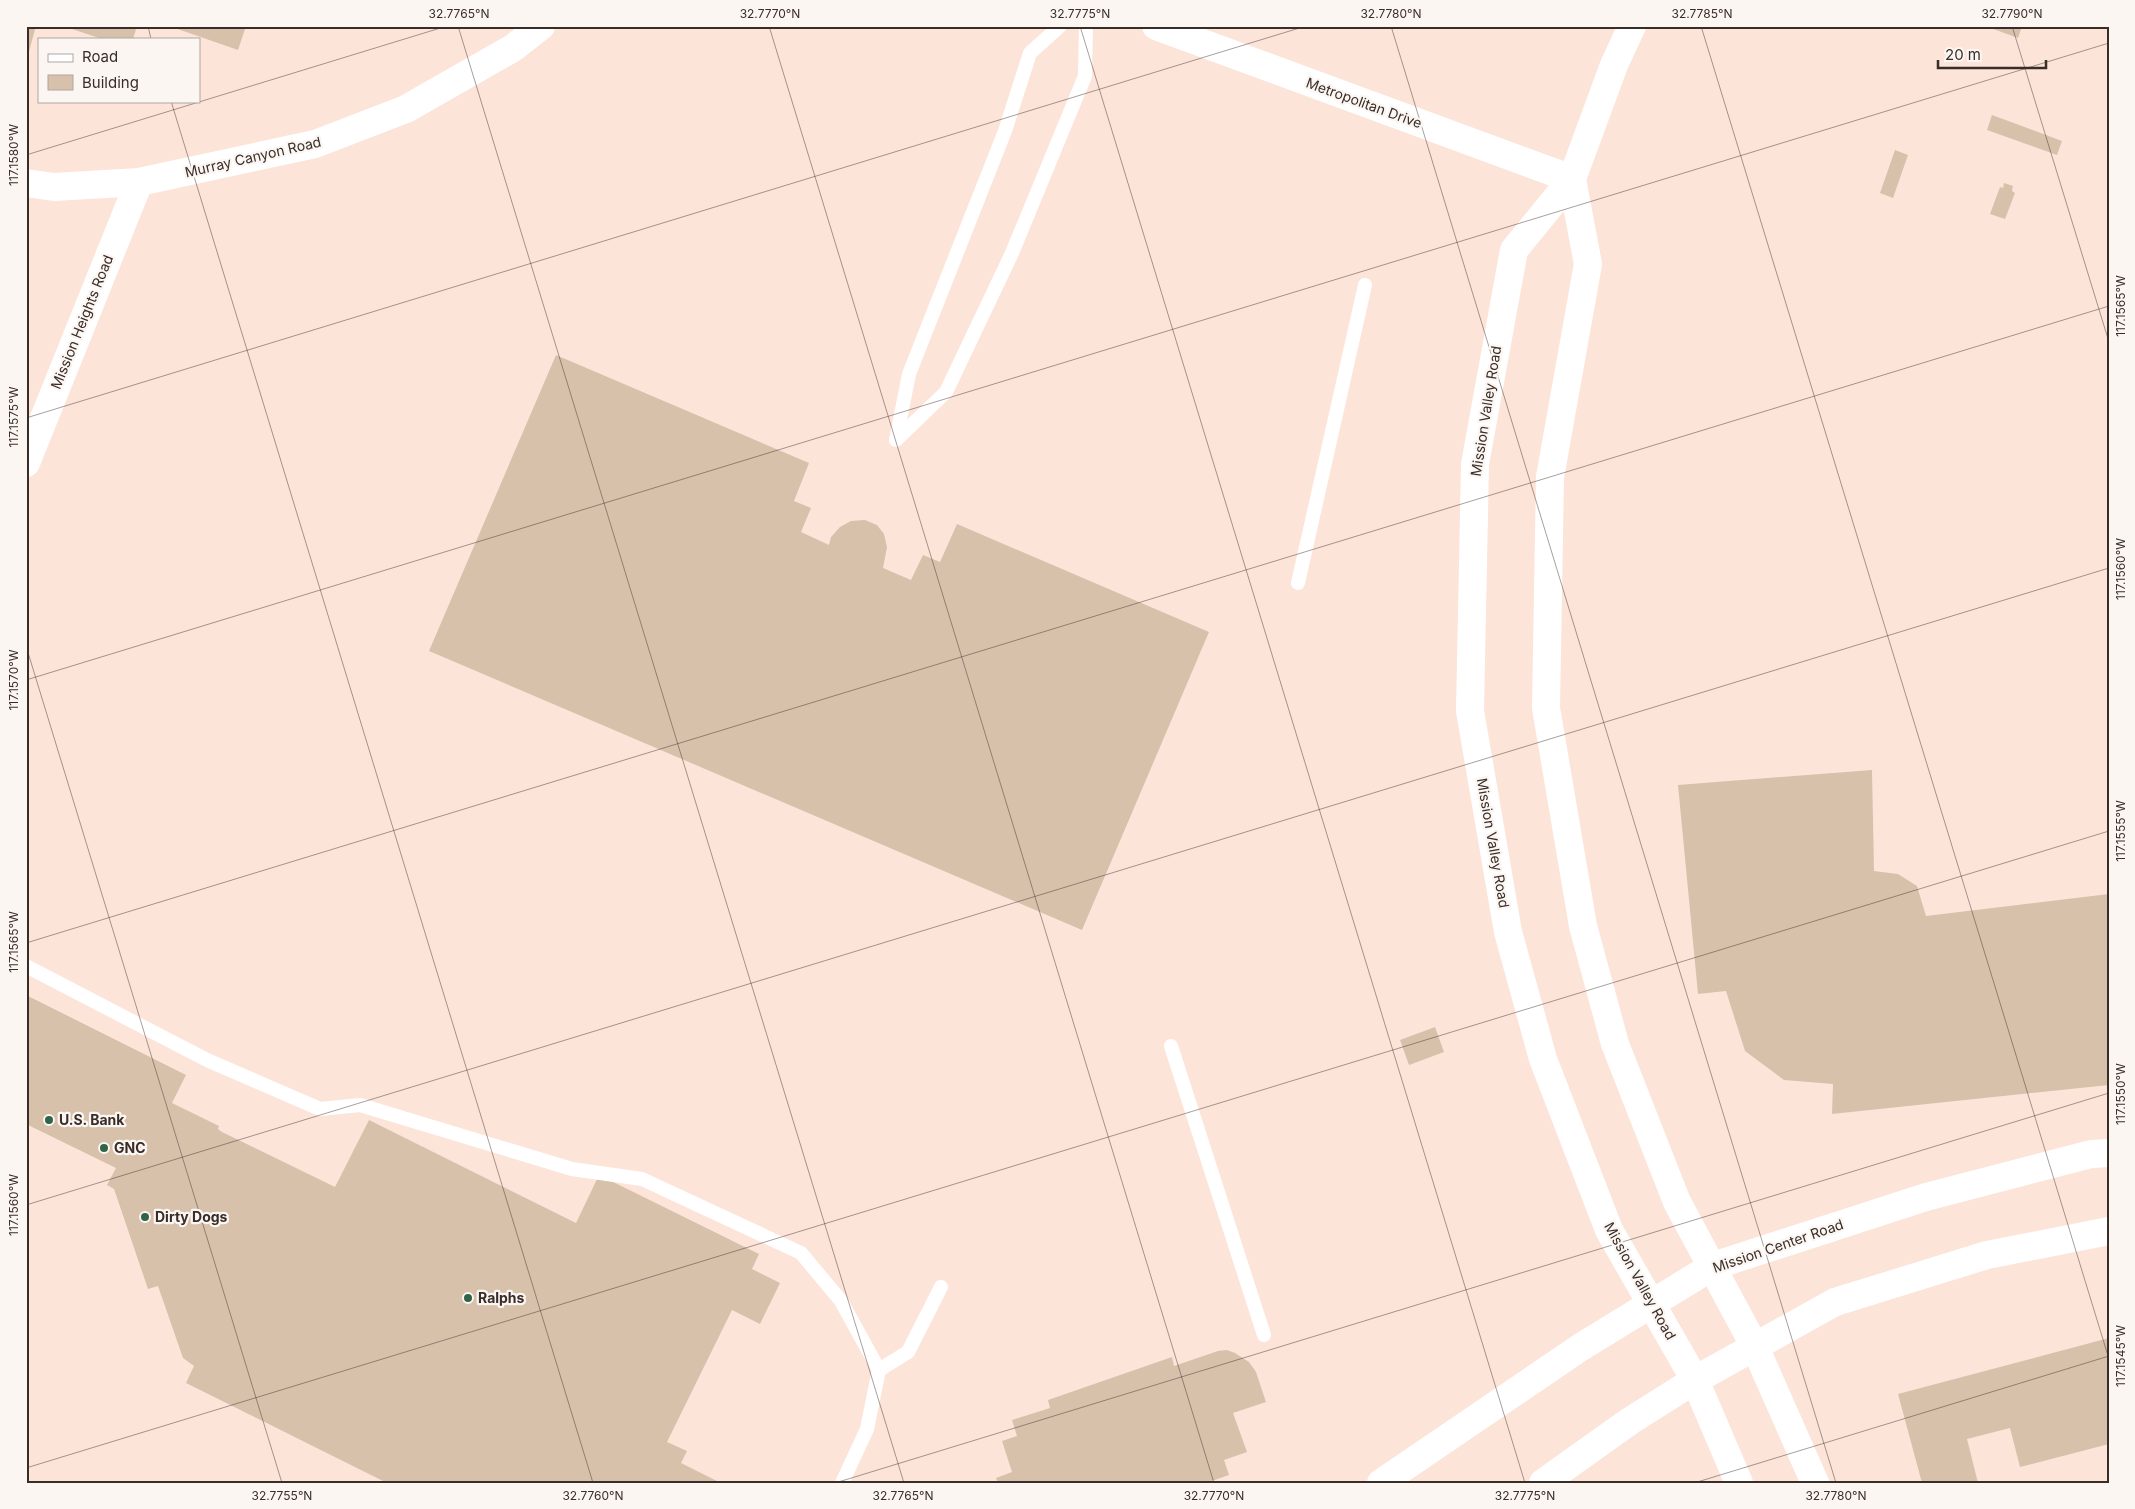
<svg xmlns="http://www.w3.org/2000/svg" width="2135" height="1509" viewBox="0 0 2135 1509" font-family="Inter,sans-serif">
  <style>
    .building { fill: #d7c1ab }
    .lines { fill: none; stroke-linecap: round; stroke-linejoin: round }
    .lane { stroke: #fff; stroke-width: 14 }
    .street { stroke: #fff; stroke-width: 28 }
    .secondary { stroke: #fff; stroke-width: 28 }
    .ticks { fill: none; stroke: #392d28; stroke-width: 1; stroke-opacity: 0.45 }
    .poi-dot { fill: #306347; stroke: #fcf6f3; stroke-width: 2 }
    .labels { text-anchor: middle; stroke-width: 4.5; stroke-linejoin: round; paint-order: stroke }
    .street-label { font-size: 14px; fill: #392d28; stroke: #fcf6f3 }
    .poi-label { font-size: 14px; font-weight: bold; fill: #392d28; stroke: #fcf6f3; text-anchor: start }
    .neatline { fill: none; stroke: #392d28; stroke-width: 2 }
    .ticks-label { font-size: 12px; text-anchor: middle; fill: #392d28 }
  </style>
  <rect width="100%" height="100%" fill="#fde4d9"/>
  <path class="building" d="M26,26H36L28,55L26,54Z
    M63,26H137L133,39H102Z
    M169,26H246L238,50Z
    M1985,26H2022L2018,38Z
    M1992,115L2062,141L2057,155L1987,130Z
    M1895,150L1908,155L1893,198L1880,193Z
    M2004,183L2013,186L2012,191L2015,193L2005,219L1990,214L2000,187L2003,188Z
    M556,355L809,463L794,501L811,508L801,532L829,545L831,537L840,527L851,521L865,520L877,525L884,534L887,547L883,568L911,580L923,555L940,562L957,524L1209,632L1082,930L429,651Z
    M1872,770L1874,871L1898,874L1917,886L1926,916L2109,894V1085L1832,1114L1833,1084L1784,1080L1745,1051L1726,991L1698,994L1678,785Z
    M26,995L186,1075L172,1103L219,1126L218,1129L222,1132L335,1187L369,1120L576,1223L599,1175L759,1254L752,1269L780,1283L760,1324L732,1310L667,1442L687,1451L681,1463L721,1483H387L186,1383L194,1366L183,1358L158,1286L148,1289L114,1189L107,1185L116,1168L26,1124Z
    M1435,1027L1444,1052L1409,1065L1400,1040Z
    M2109,1338V1444L2020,1467L2010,1428L1967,1439L1978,1483H1922L1898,1394Z
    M1227,1350L1235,1353L1249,1362L1256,1372L1266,1402L1233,1413L1247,1452L1224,1460L1229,1475L1206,1483H998L996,1478L1012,1472L1002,1441L1017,1436L1012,1420L1050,1408L1048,1400L1172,1357L1174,1366L1218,1351Z"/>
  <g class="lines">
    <path class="lane" d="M896,440L946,392L1012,253L1085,76L1086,26
      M896,440L909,374L1005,131L1030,53L1060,26
      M1298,583L1365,285
      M26,966L207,1060L320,1109L360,1105L572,1169L642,1179L801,1253L841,1301L879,1370L867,1429L842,1483
      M1171,1046L1264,1335
      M879,1370L908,1352L941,1287"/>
    <path class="street" d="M26,463L139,182"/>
    <path class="secondary" d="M1156,26L1572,179
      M1632,26L1614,65L1572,179L1514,250L1475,464L1470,711L1508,932L1543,1059L1609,1230L1695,1380L1739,1483
      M1572,179L1588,264L1550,477L1546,708L1583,926L1615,1044L1677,1202L1755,1347L1815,1483
      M26,183L54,187L139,182L315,144L406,109L513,48L541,26
      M1381,1483L1581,1347L1713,1266L1926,1197L2091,1154L2109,1153
      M1543,1483L1630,1421L1695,1380L1835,1302L1987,1255L2109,1231"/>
  </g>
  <path class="ticks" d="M148,26L151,39M458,26L904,1483M769,26L1214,1483M1080,26L1525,1483M1391,26L1836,1483M1701,26L2109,1359M2012,26L2109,342M171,101L593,1483M26,155L447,26M26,418L1306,26M26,646L282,1483M26,680L2109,43M26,943L2109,306M26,1205L2109,568M26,1468L2109,831M835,1483L2109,1093M1694,1483L2109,1356"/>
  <g class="poi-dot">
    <circle cx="49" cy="1120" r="5"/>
    <circle cx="104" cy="1148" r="5"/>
    <circle cx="145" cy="1217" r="5"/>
    <circle cx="468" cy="1298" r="5"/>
  </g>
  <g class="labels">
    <g class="street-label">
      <text transform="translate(1364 103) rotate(20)" y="5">Metropolitan Drive</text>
      <text transform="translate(253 157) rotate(-13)" y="5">Murray Canyon Road</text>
      <text transform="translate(82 322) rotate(-68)" y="5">Mission Heights Road</text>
      <text transform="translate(1486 411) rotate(-81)" y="5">Mission Valley Road</text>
      <text transform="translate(1493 843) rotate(80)" y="5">Mission Valley Road</text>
      <text transform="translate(1778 1246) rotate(-19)" y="5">Mission Center Road</text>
      <text transform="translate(1640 1281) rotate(61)" y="5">Mission Valley Road</text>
    </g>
    <g class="poi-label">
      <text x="59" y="1125">U.S. Bank</text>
      <text x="114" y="1153">GNC</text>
      <text x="155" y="1222">Dirty Dogs</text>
      <text x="478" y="1303">Ralphs</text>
    </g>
  </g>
  <rect width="2135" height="1509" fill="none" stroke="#fcf6f3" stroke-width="55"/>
  <rect x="38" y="38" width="162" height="65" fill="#fcf6f3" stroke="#aea6a2"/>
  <rect x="48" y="54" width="25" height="8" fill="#ffffff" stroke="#aea6a2"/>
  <text x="82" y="62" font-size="15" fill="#392d28">Road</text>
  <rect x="48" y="75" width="25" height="15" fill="#d7c1ab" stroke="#aea6a2"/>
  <text x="82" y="88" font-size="15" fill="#392d28">Building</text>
  <path d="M1938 60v8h108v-8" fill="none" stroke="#392d28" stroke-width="2.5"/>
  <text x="1945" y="60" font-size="15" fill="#392d28" stroke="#fcf6f3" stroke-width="4" paint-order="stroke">20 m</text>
  <rect x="28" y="28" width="2080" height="1454" class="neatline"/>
  <g class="ticks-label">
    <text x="459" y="18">32.7765°N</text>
    <text x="770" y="18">32.7770°N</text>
    <text x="1080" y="18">32.7775°N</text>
    <text x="1391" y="18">32.7780°N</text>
    <text x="1702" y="18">32.7785°N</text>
    <text x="2012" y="18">32.7790°N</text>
    <text transform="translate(14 155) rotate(-90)" y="4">117.1580°W</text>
    <text transform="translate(2121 306) rotate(-90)" y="4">117.1565°W</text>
    <text transform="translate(14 417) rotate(-90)" y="4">117.1575°W</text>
    <text transform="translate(2121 569) rotate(-90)" y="4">117.1560°W</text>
    <text transform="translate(14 680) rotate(-90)" y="4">117.1570°W</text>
    <text transform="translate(2121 831) rotate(-90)" y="4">117.1555°W</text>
    <text transform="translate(14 942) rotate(-90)" y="4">117.1565°W</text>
    <text transform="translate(2121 1094) rotate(-90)" y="4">117.1550°W</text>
    <text transform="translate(14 1205) rotate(-90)" y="4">117.1560°W</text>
    <text transform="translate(2121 1356) rotate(-90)" y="4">117.1545°W</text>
    <text x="282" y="1500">32.7755°N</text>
    <text x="593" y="1500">32.7760°N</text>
    <text x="903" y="1500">32.7765°N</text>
    <text x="1214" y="1500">32.7770°N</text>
    <text x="1525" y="1500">32.7775°N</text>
    <text x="1836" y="1500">32.7780°N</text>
  </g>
</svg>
